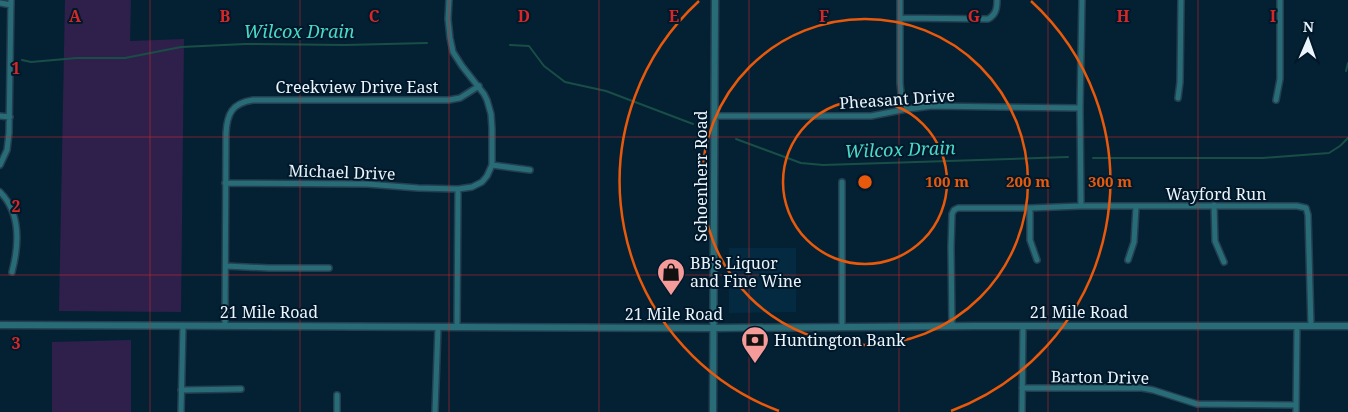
<svg xmlns="http://www.w3.org/2000/svg" width="1348" height="412" viewBox="0 0 1348 412" font-family="'Noto Serif',serif">
  <style>
    .built { fill: #042a41 }
    .green { fill: #2e204b }
    .lines { fill: none; stroke-linecap: round; stroke-linejoin: round }
    .stream { stroke: #194e47; stroke-width: 2 }
    .minor-casing { stroke: #243f4f; stroke-width: 8 }
    .tertiary-casing { stroke: #243f4f; stroke-width: 9 }
    .minor { stroke: #286c78; stroke-width: 5 }
    .tertiary { stroke: #286c78; stroke-width: 6 }
    .grid { fill: none; stroke: #d62828; stroke-width: 1; stroke-opacity: 0.55 }
    .ring { fill: none; stroke: #e8590c; stroke-width: 2.5 }
    .labels { text-anchor: middle; stroke-width: 4; stroke-linejoin: round; paint-order: stroke }
    .street-label { font-size: 16px; fill: #ebf5fd; stroke: #001829 }
    .poi-label { font-size: 16px; fill: #ebf5fd; stroke: #001829; text-anchor: start }
    .water-label { font-size: 18px; font-style: italic; fill: #4ad9c8; stroke: #001829 }
    .grid-label { font-size: 16px; text-anchor: middle; font-weight: bold; fill: #d62828; stroke: #001829; stroke-width: 4; stroke-linejoin: round; paint-order: stroke }
    .centre { fill: #e8590c; stroke: #001829; stroke-width: 2.5 }
    .ring-label { font-size: 15px; text-anchor: middle; font-weight: bold; fill: #e8590c; stroke: #001829; stroke-width: 4; stroke-linejoin: round; paint-order: stroke }
  </style>
  <rect width="100%" height="100%" fill="#042133"/>
  <path class="built" d="M729,248H796V312L729,313Z"/>
  <path class="green" d="M65,0H131L130,41L184,39L181,312L59,311Z
    M131,340V412H52V342Z"/>
  <g class="lines">
    <path class="stream" d="M510,45L529,46L544,66L565,82L606,91L693,124
      M22,60L31,62L77,58H125L181,47L245,44L345,45L427,43
      M1346,71L1348,63
      M736,139L801,163L823,165L1068,157
      M1093,158H1263L1329,153L1340,146L1348,138"/>
    <g class="minor-casing">
      <path id="minor" d="M900,0V83L901,93L907,109
        M0,3L11,5
        M901,18L988,19C996,15 997,8 997,0
        M1178,98L1180,82L1181,0
        M1276,100L1280,79V0
        M0,116L10,117
        M715,116H871L907,109L932,106L1080,108
        M0,165L7,150L9,133L11,0
        M492,165L530,170
        M225,183L367,184L418,188L458,189L472,187L482,182L487,176L492,165V128L491,114L487,100L484,94L462,66L453,52L450,38L448,19L449,0
        M0,192C21,213 19,245 12,272
        M1214,205L1215,241L1224,262
        M1081,206L1080,108L1082,0
        M1030,208V240L1037,260
        M1128,260L1134,242L1136,207
        M226,266L269,268H329
        M225,326L226,133C227,114 232,103 253,100H449L460,98L479,86
        M952,326L951,247L952,214L954,210L958,208H1030L1081,206H1297L1306,208L1308,215L1311,326
        M457,327L458,189
        M842,327V182
        M1022,388H1142L1153,390L1197,404L1296,405
        M181,390L241,389
        M181,412L183,326
        M337,412V395
        M435,412L438,327
        M1022,412L1023,326
        M1296,412L1297,326"/>
    </g>
    <g class="tertiary-casing">
      <path id="tertiary" d="M0,325L713,328L976,326H1348
        M713,412L715,0"/>
    </g>
    <use href="#minor" class="minor"/>
    <use href="#tertiary" class="tertiary"/>
  </g>
  <path class="grid" d="M150,0V412M300,0V412M449,0V412M599,0V412M749,0V412M899,0V412M1048,0V412M1198,0V412M0,137H1348M0,275H1348"/>
  <g class="ring">
    <circle cx="865" cy="182" r="82"/>
    <circle cx="865" cy="182" r="163"/>
    <path d="M779 411A245 245 0 0 1 699 1M1031 1A245 245 0 0 1 951 411"/>
  </g>
  <defs>
    <g id="shop-pin" transform="scale(1.4375)"><path d="M0 17L-7.5 6A9.5 9.5 0 1 1 7.5 6Z" fill="#f59b9a" stroke="#001829"/><path d="M-5-2.5h2.3a2.7 3.5 0 0 1 5.4 0H5L5.5 6h-11ZM-1.5-2.5h3a1.5 2.3 0 0 0-3 0Z" fill="#111"/></g>
    <g id="bank-pin" transform="scale(1.4375)"><path d="M0 17L-7.5 6A9.5 9.5 0 1 1 7.5 6Z" fill="#f59b9a" stroke="#001829"/><path d="M-6-4H6V4H-6ZM0-2.3a2.3 2.3 0 1 0 0 4.6a2.3 2.3 0 1 0 0-4.6Z" fill="#111"/></g>
  </defs>
  <g fill-rule="evenodd">
    <use href="#shop-pin" x="671" y="272"/>
    <use href="#bank-pin" x="755" y="340"/>
  </g>
  <g class="labels">
    <g class="street-label">
      <text x="357" y="93">Creekview Drive East</text>
      <text transform="translate(897 99) rotate(-4)" y="6">Pheasant Drive</text>
      <text transform="translate(342 172) rotate(2)" y="6">Michael Drive</text>
      <text transform="translate(701 176) rotate(-90)" y="6">Schoenherr Road</text>
      <text x="1216" y="200">Wayford Run</text>
      <text x="269" y="318">21 Mile Road</text>
      <text x="1079" y="318">21 Mile Road</text>
      <text x="674" y="320">21 Mile Road</text>
      <text transform="translate(1100 377) rotate(1)" y="6">Barton Drive</text>
    </g>
    <g class="poi-label">
      <text x="690" y="269">BB's Liquor<tspan x="690" dy="18">and Fine Wine</tspan></text>
      <text x="774" y="346">Huntington Bank</text>
    </g>
    <g class="water-label">
      <text x="299" y="38">Wilcox Drain</text>
      <text transform="translate(900 150) rotate(-2)" y="6">Wilcox Drain</text>
    </g>
  </g>
  <g class="grid-label">
    <text x="75" y="22">A</text>
    <text x="225" y="22">B</text>
    <text x="374" y="22">C</text>
    <text x="524" y="22">D</text>
    <text x="674" y="22">E</text>
    <text x="824" y="22">F</text>
    <text x="974" y="22">G</text>
    <text x="1123" y="22">H</text>
    <text x="1273" y="22">I</text>
    <text x="16" y="74">1</text>
    <text x="16" y="212">2</text>
    <text x="16" y="349">3</text>
  </g>
  <circle cx="865" cy="182" r="8" class="centre"/>
  <g class="ring-label">
    <text x="947" y="187">100 m</text>
    <text x="1028" y="187">200 m</text>
    <text x="1110" y="187">300 m</text>
  </g>
  <g transform="translate(1308 40) rotate(2)" stroke="#001829" stroke-width="4" paint-order="stroke">
  <path d="M0-4L9 19L0 12L-9 19Z" fill="#ebf5fd"/>
  <text y="-8" font-size="14" font-weight="bold" text-anchor="middle" fill="#ebf5fd">N</text>
  </g>
</svg>
